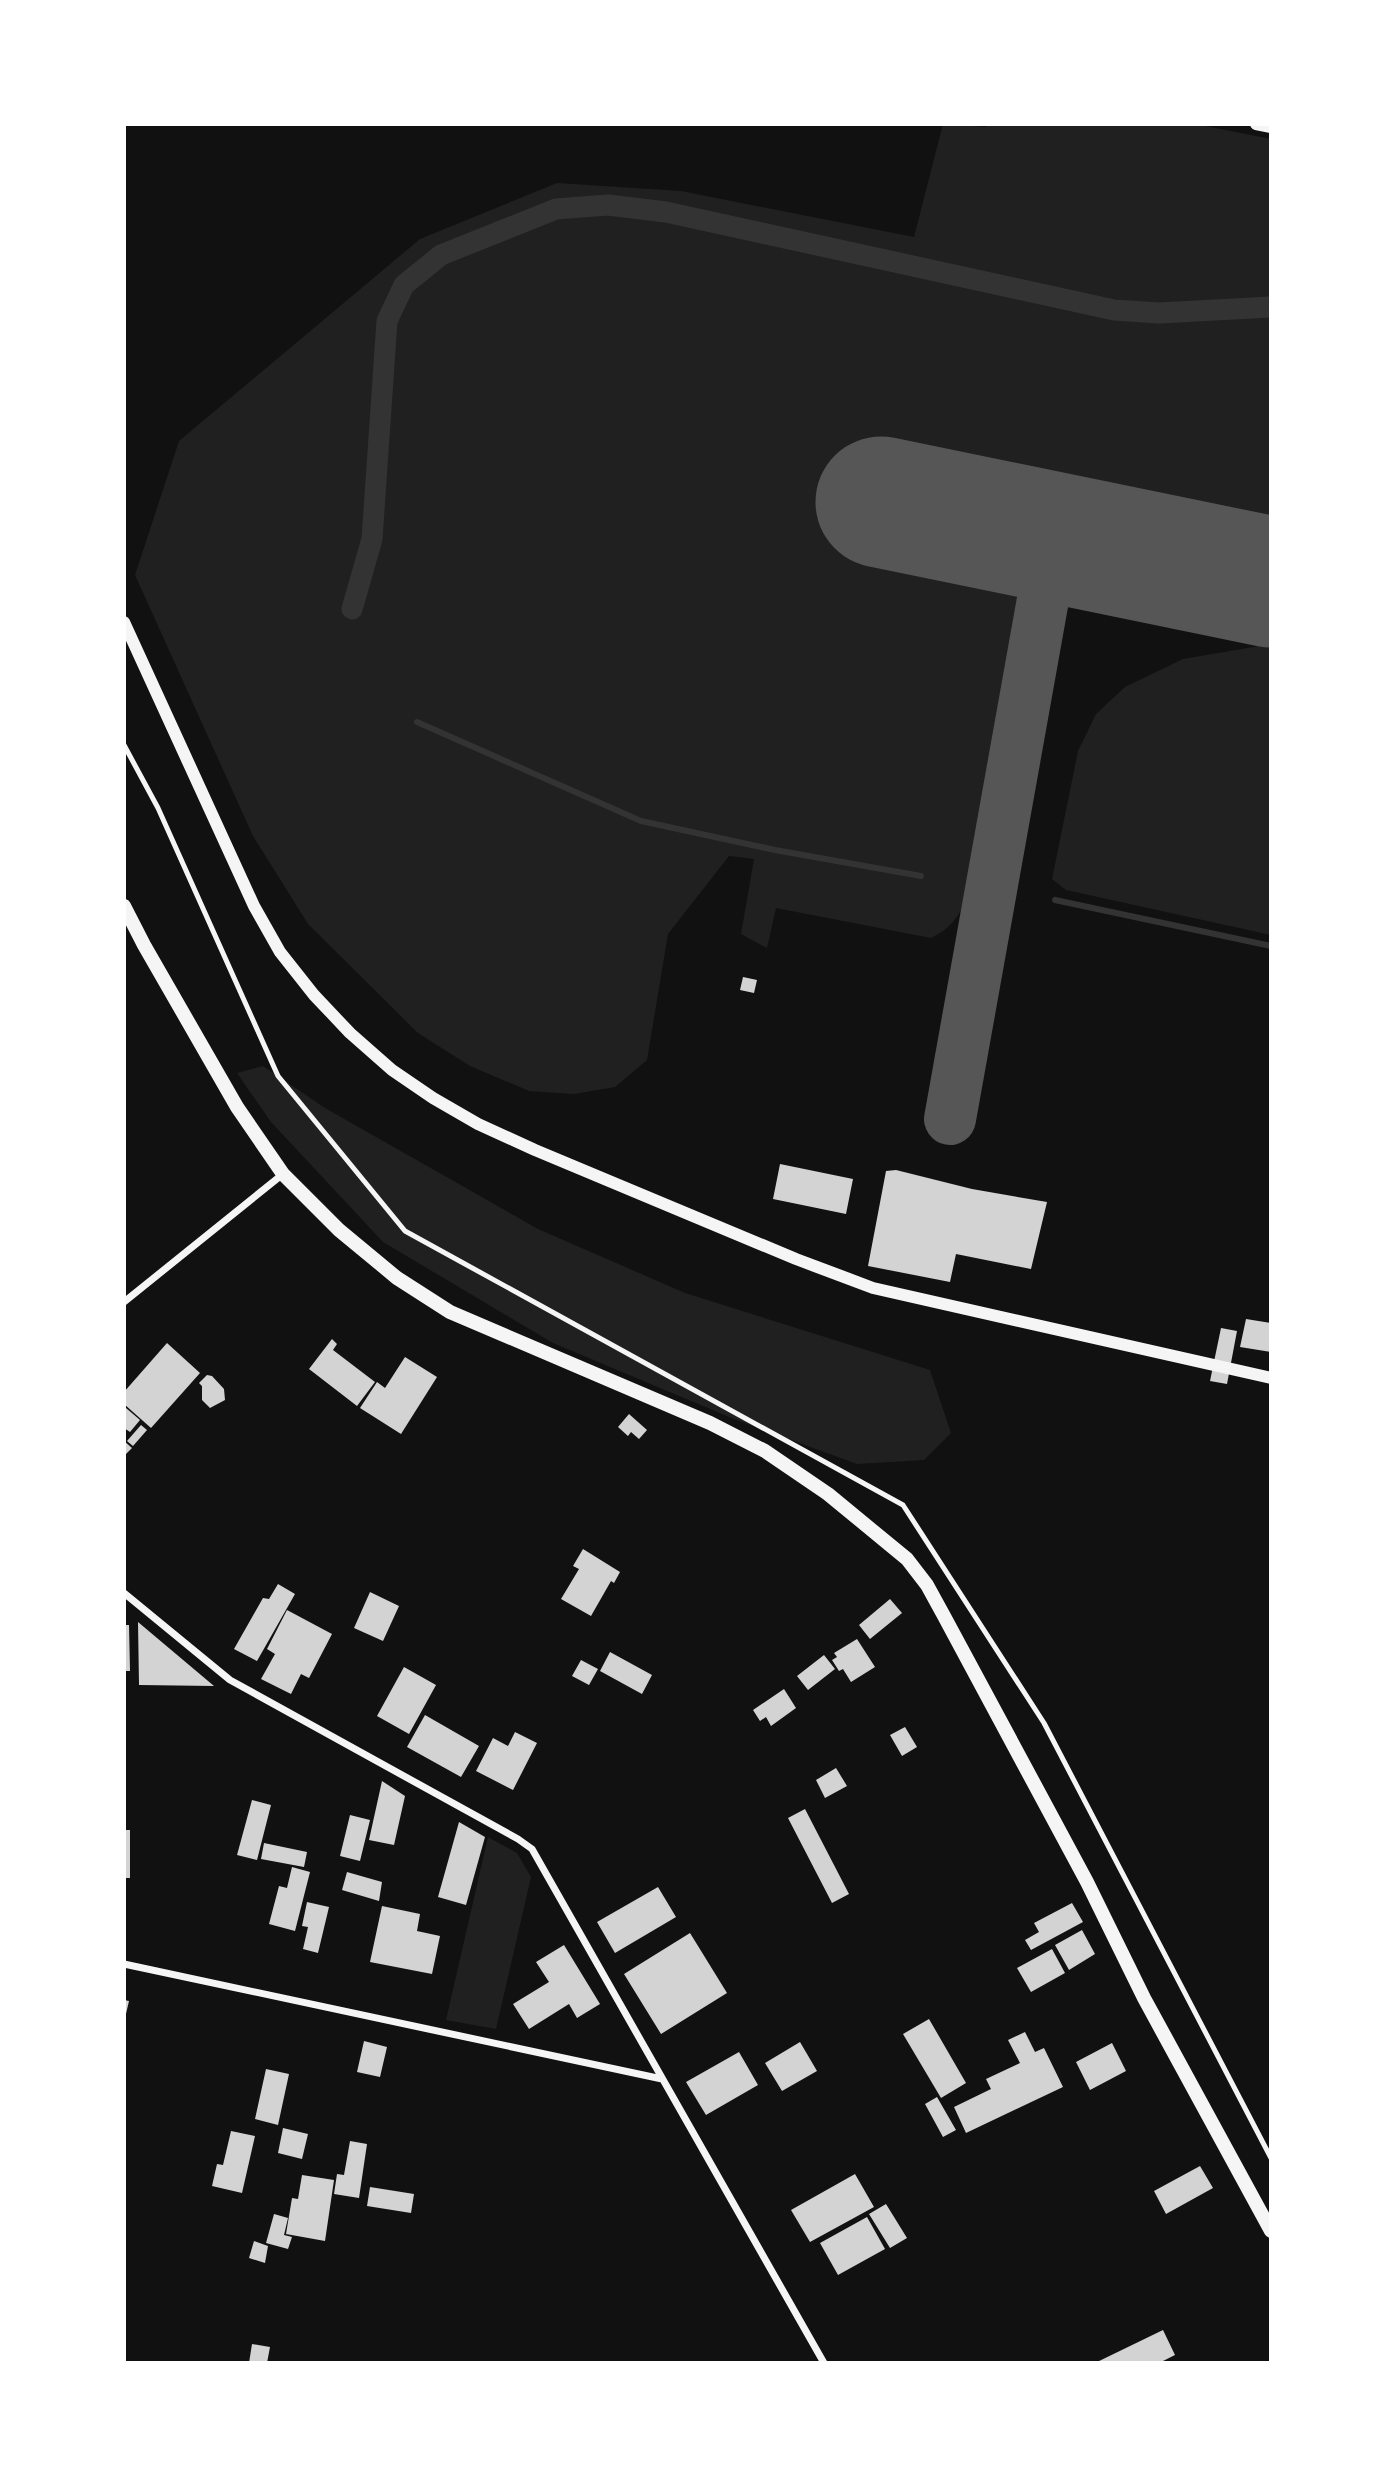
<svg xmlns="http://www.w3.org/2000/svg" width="1395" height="2487" viewBox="0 0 1395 2487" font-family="'Source Sans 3',sans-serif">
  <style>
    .green { fill: #202020 }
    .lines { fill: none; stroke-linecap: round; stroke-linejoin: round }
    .stream { stroke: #333; stroke-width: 6 }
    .canal { stroke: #333; stroke-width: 21 }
    .taxiway { stroke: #565656; stroke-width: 52 }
    .runway { stroke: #565656; stroke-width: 131 }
    .building { fill: #d3d3d3 }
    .service { stroke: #f5f5f5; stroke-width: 5 }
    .minor { stroke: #f5f5f5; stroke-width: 7 }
    .tertiary { stroke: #f5f5f5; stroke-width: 12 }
    .secondary { stroke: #f5f5f5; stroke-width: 14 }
  </style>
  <rect width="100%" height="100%" fill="#111"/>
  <path class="green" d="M943,124L986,127L987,124H1195L1271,139V517L895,440L869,560L1024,592L966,899C958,919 949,929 931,938L776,908L767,948L741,934L754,859L729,856L668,934L647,1060L615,1087L574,1094L529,1091L470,1066L418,1033L308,924L253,836L135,575L179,441L420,239L557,183L681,191L914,237Z
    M1271,644V935L1066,890L1052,879L1078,751L1096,714L1125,687L1183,659Z
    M263,1066L325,1108L538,1229L685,1293L930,1370L951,1433L924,1460L857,1464L734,1419L553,1343L383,1242L271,1122L237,1073Z
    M488,1837L517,1853L531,1877L496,2029L446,2020Z"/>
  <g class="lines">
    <path class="stream" d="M417,722L641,821L775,850L921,876
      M1055,900L1271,946"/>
    <path class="canal" d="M352,609L372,539L387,321L404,285L441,255L556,209L608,205L666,212L1114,310L1159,313L1271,307"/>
    <path class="taxiway" d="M950,1119L1054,538"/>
    <path class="runway" d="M881,502L1271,582"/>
  </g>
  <path class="building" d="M743,977L757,980L754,993L740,990Z
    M780,1164L853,1179L846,1214L773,1199Z
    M896,1170L972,1189L1047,1202L1031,1269L956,1254L950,1282L868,1266L886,1171Z
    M1246,1319L1271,1323V1352L1240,1347Z
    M1221,1328L1237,1331L1227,1384L1210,1381Z
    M332,1339L337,1344L333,1350L375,1382L357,1406L309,1369Z
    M167,1343L200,1373L151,1428L124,1404V1392Z
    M405,1357L437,1377L401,1434L360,1408L377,1382L385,1388Z
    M207,1375L212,1376L224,1389L225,1400L210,1408L202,1400V1386L199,1383Z
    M126,1408L140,1420L130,1432L124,1428Z
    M629,1414L647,1430L639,1439L631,1432L628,1436L618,1427Z
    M141,1425L147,1430L133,1446L127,1441Z
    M124,1441L132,1448L124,1456Z
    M583,1549L620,1572L614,1583L611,1581L591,1616L561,1599L579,1569L573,1566Z
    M278,1584L295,1594L257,1661L234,1649L263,1598L269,1599Z
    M370,1592L399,1606L383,1641L354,1628Z
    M890,1599L902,1613L870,1639L859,1625Z
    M287,1610L332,1634L309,1678L301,1674L291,1694L261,1679L275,1654L267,1649Z
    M138,1622L214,1686L139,1685Z
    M124,1625H129L130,1671H124Z
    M857,1639L875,1667L851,1682L843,1669L839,1671L832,1660L837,1657L834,1653Z
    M610,1652L652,1675L642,1694L600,1671Z
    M824,1655L835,1669L808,1690L797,1676Z
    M581,1660L598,1669L589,1685L572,1676Z
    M404,1667L436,1685L409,1734L377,1716Z
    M784,1689L796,1708L771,1726L766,1717L760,1721L753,1710Z
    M425,1715L479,1746L461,1777L407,1747Z
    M905,1727L917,1747L902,1756L890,1735Z
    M515,1732L537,1743L513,1790L476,1771L493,1738L508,1746Z
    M836,1768L847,1786L825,1798L816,1780Z
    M382,1781L405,1796L394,1845L369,1840Z
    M252,1800L271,1805L257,1860L237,1855Z
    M805,1809L849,1894L832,1903L788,1818Z
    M350,1815L370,1820L360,1861L340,1856Z
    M459,1822L485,1837L466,1905L438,1897Z
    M124,1830H130V1878H124Z
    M264,1843L307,1852L304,1867L261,1859Z
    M292,1867L310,1872L295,1931L269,1924L279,1886L287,1888Z
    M347,1872L382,1882L379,1901L342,1890Z
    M658,1887L676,1917L615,1953L597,1922Z
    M307,1902L329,1907L318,1953L303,1949L308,1927L302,1926Z
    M1072,1903L1083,1922L1031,1950L1025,1940L1039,1932L1034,1923Z
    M382,1906L420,1914L417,1931L440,1936L432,1974L370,1962Z
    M1082,1930L1095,1954L1069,1970L1055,1945Z
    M690,1933L727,1993L661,2034L624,1974Z
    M564,1945L600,2004L577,2018L569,2004L529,2029L513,2004L549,1982L536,1962Z
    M1052,1949L1065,1973L1031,1992L1017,1968Z
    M124,2000L129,2001L125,2018H124Z
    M929,2019L966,2083L941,2098L903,2034Z
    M1025,2032L1035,2052L1044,2048L1063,2087L966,2133L954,2107L991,2089L986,2079L1020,2063L1008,2040Z
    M364,2041L387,2047L380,2077L357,2072Z
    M800,2042L817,2071L782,2091L765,2063Z
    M1112,2043L1126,2071L1090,2090L1076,2062Z
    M739,2052L758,2085L706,2115L686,2082Z
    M266,2069L289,2074L278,2125L255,2119Z
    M937,2097L956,2130L943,2137L925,2104Z
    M283,2128L308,2134L302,2159L278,2153Z
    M231,2131L255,2136L242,2193L212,2186L217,2164L223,2165Z
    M350,2141L367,2144L359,2198L334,2194L337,2174L344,2175Z
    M1200,2166L1213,2188L1166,2214L1154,2191Z
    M855,2174L874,2207L810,2242L791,2210Z
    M302,2175L334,2180L325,2241L286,2234L292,2198L298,2199Z
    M370,2187L414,2194L411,2213L367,2206Z
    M886,2204L907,2238L890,2248L869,2214Z
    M274,2214L288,2218L284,2235L292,2237L288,2249L266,2243Z
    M867,2217L885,2249L838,2275L820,2243Z
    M254,2241L268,2246L265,2263L249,2258Z
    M1163,2330L1175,2355L1159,2363H1095Z
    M252,2344L270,2347L267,2363H249Z"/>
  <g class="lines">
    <path class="service" d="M124,745L158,808L278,1076L405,1231L903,1505L1044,1723L1271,2158"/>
    <path class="minor" d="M124,1302L283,1174
      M124,1593L230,1680L518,1839L532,1849L824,2363
      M124,1964L662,2079"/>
    <path class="tertiary" d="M1256,124L1271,127
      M124,622L254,906L280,952L314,995L350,1033L392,1070L433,1098L478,1124L535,1150L796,1259L873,1288L1271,1378"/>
    <path class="secondary" d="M124,906L144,945L237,1107L283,1174L339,1230L397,1278L450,1312L710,1423L765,1451L828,1494L907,1559L927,1585L944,1616L1087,1882L1144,1998L1271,2231"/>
  </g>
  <rect width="1395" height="2487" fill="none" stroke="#ffffff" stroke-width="252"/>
</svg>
